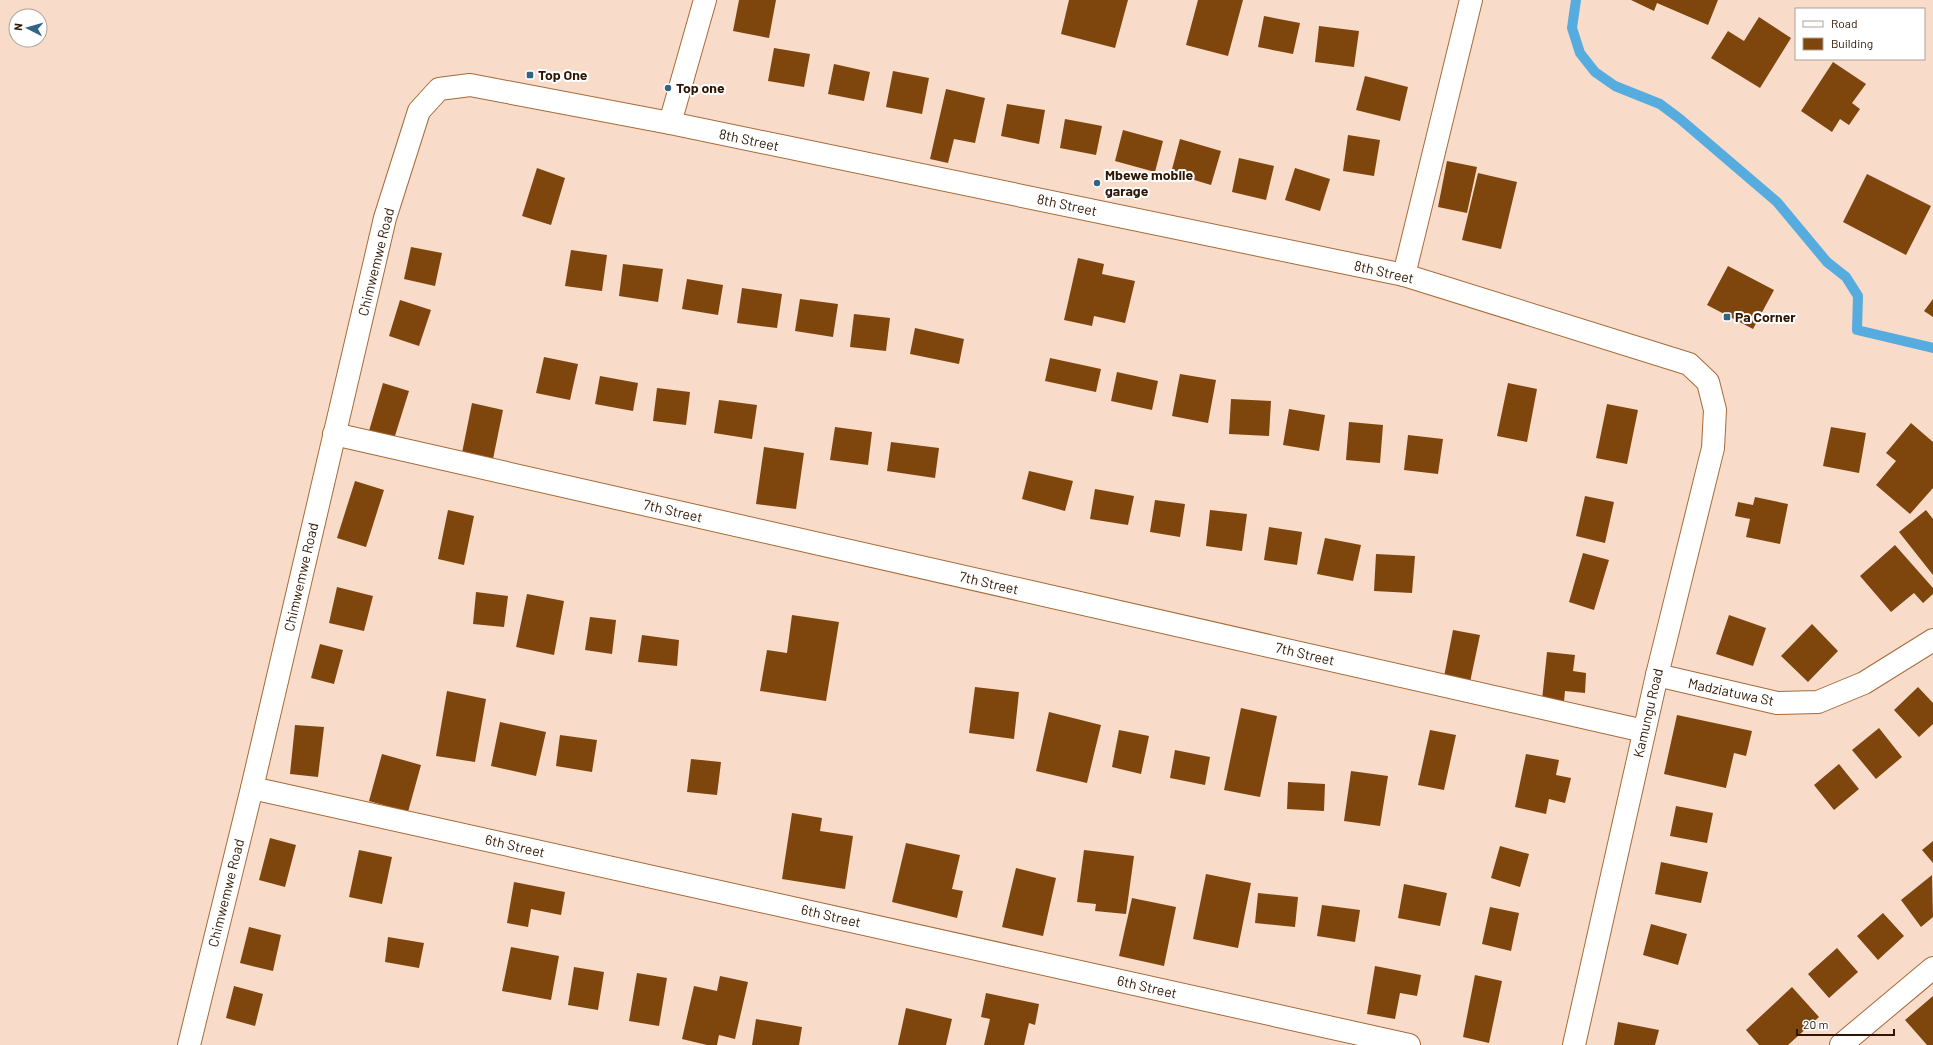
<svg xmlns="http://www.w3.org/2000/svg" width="1933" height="1045" viewBox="0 0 1933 1045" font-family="Barlow,sans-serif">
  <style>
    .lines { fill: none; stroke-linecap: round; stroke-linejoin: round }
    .stream { stroke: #56abdf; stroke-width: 10 }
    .building { fill: #7e450d }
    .minor-casing { stroke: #a76a38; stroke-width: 24 }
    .tertiary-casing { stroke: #a76a38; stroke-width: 24 }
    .minor { stroke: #fff; stroke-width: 22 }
    .tertiary { stroke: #fff; stroke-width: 22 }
    .poi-dot { fill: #336482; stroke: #fff; stroke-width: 1.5 }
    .labels { text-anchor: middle; stroke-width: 4; stroke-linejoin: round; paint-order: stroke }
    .poi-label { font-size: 14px; font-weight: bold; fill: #2f1603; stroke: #fff; text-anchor: start }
    .street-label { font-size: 14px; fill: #2f1603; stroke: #fff }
  </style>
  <rect width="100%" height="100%" fill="#f8dcc9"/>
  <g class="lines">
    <path class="stream" d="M1576,0L1572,28L1580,53L1595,72L1615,86L1660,104L1680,119L1777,202L1827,262L1846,277L1858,296L1857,330L1933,348"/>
  </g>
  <path class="building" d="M739,0H776L769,38L733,31Z
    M1069,0H1128L1115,48L1061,34Z
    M1198,0H1243L1228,56L1186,45Z
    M1631,0H1718L1708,25L1657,3L1654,11Z
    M1264,16L1300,23L1293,54L1258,47Z
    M1759,17L1791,38L1760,88L1711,58L1728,31L1744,41Z
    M1319,26L1359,31L1354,67L1315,62Z
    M774,48L810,54L804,87L768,81Z
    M1833,62L1866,84L1852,103L1860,109L1849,125L1840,119L1832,132L1801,111Z
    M834,64L870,72L864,101L828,94Z
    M893,71L929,78L922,114L886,107Z
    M1365,76L1408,87L1400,121L1356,110Z
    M946,89L985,98L975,143L954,139L948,163L930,159Z
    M1007,104L1045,110L1039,144L1001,136Z
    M1065,119L1102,126L1096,155L1060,148Z
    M1123,130L1163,141L1155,172L1115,161Z
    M1348,135L1380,140L1374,176L1343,171Z
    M1180,139L1221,151L1211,185L1171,173Z
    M1239,158L1274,166L1266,200L1232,192Z
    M1447,161L1477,167L1467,213L1438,207Z
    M537,168L565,178L551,225L522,216Z
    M1295,168L1330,179L1320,211L1285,200Z
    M1478,173L1517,182L1501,249L1462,240Z
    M1867,174L1931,206L1906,255L1843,222Z
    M411,247L442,253L435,286L404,279Z
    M571,250L607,255L602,291L565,286Z
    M1078,258L1104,264L1102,274L1135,281L1125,323L1094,316L1092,326L1064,320Z
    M623,264L663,269L658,302L619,296Z
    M1728,266L1774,290L1753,329L1707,305Z
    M687,279L723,285L718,315L682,309Z
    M742,288L782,294L777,328L737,323Z
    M800,299L838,304L833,337L795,331Z
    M1933,299V317L1924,311Z
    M400,300L431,310L419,346L389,336Z
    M854,314L890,318L886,351L850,347Z
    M915,328L964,339L959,364L910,354Z
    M544,357L578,364L570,400L536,393Z
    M1050,358L1101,369L1096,392L1045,381Z
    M1117,372L1158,381L1152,410L1111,401Z
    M1180,374L1216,380L1208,423L1172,416Z
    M600,376L638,383L633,411L595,404Z
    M383,383L409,391L394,439L369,431Z
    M1508,383L1537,389L1527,442L1497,436Z
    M657,388L690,392L686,425L653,421Z
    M1231,399L1271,401L1269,436L1229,434Z
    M719,400L757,405L752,439L714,433Z
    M472,403L503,410L493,459L462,453Z
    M1607,404L1638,410L1627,464L1596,458Z
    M1289,409L1325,415L1319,451L1283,445Z
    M1349,422L1383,425L1380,463L1346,460Z
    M1911,423L1933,442V488L1910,514L1876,485L1896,461L1886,453Z
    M835,427L872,432L868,465L830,460Z
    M1831,427L1866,433L1859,473L1823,466Z
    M1408,435L1443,439L1438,474L1404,470Z
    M891,442L939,448L935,478L887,471Z
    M764,447L804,453L796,509L756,504Z
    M1029,471L1073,481L1065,511L1022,499Z
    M355,481L384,490L366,547L337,538Z
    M1095,489L1134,496L1128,525L1090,519Z
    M1585,496L1614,502L1605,543L1576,536Z
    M1755,497L1788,504L1780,544L1746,537L1750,519L1735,516L1738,502L1753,505Z
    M1155,500L1185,504L1180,537L1150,532Z
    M448,510L474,516L464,565L438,559Z
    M1210,510L1247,514L1242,551L1206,546Z
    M1926,510L1933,519V575L1899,532Z
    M1269,527L1302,532L1297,565L1264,560Z
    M1325,538L1361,545L1353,581L1317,574Z
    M1895,545L1933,588V594L1923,603L1914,593L1891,612L1860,576Z
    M1583,553L1609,560L1594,610L1569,602Z
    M1376,554L1415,556L1412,593L1374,591Z
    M337,587L373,596L364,631L329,623Z
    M476,592L508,596L504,627L473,624Z
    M527,594L564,601L554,655L516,647Z
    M792,615L839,622L826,701L760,691L767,650L787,653Z
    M1729,615L1766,628L1753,666L1716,654Z
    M590,617L616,620L612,654L585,650Z
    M1812,624L1838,651L1808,682L1781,656Z
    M1453,630L1480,635L1469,687L1443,682Z
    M642,635L679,640L677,666L638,662Z
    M320,644L343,650L334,684L311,678Z
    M1547,652L1575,655L1573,671L1586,673L1585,693L1565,691L1564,702L1542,700Z
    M975,687L1019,692L1014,739L969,733Z
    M1918,687L1933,703V724L1919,737L1894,710Z
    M447,691L486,699L475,762L436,756Z
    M1241,708L1277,716L1260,797L1224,790Z
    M1049,712L1101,725L1087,783L1036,771Z
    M1677,715L1752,731L1746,756L1734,753L1726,788L1664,774Z
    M500,722L546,732L536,776L491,766Z
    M295,725L324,727L318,777L290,774Z
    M1879,728L1902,757L1876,779L1852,750Z
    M1119,730L1149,736L1141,774L1112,767Z
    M1430,730L1456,735L1444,790L1418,785Z
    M560,735L597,740L592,772L556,766Z
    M1175,750L1210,757L1205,785L1170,778Z
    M382,754L421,765L408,812L369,801Z
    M1526,754L1559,760L1556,775L1571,778L1565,803L1549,799L1546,814L1515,807Z
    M691,759L721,762L717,795L687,792Z
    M1839,764L1859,789L1834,810L1814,785Z
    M1351,771L1388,776L1380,826L1344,821Z
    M1288,782L1325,784L1324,811L1287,809Z
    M1676,806L1713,813L1707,843L1670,836Z
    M792,813L822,818L820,831L853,836L845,889L782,879Z
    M270,838L296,845L285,887L259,880Z
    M1933,841V863L1922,850Z
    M906,843L960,855L952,889L963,891L957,918L892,902Z
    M1500,846L1529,854L1520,887L1491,878Z
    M359,850L392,857L382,904L349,897Z
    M1084,850L1134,856L1126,914L1095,911L1096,904L1077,902Z
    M1661,862L1708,872L1701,903L1655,894Z
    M1016,868L1056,878L1043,936L1002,927Z
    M1206,874L1251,883L1238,948L1193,939Z
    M1932,875L1933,917L1921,927L1901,900Z
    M514,882L565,892L561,915L531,909L528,927L507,923Z
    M1404,884L1447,893L1440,926L1398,918Z
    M1258,893L1298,897L1295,927L1255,923Z
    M1132,898L1176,907L1164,966L1119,956Z
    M1322,905L1360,910L1355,942L1317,936Z
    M1490,907L1519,913L1511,951L1482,944Z
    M1883,913L1904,936L1878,960L1857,936Z
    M1651,924L1687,934L1678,965L1643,955Z
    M249,927L281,935L273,971L240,963Z
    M388,937L424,943L419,968L385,962Z
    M511,947L559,956L551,1000L502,991Z
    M1837,948L1858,972L1829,998L1808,974Z
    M1375,966L1421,975L1417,996L1400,993L1395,1019L1367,1014Z
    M574,967L604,972L598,1010L568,1005Z
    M637,973L667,978L659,1026L629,1021Z
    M1475,975L1502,981L1489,1043L1463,1037Z
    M720,976L748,982L735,1039L719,1035L717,1045H707L682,1039L694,986L717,991Z
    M234,986L263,994L255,1026L226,1018Z
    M1792,987L1819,1017L1788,1045H1759L1746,1030Z
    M986,993L1039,1004L1035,1025L1029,1023L1024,1045H984L990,1019L981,1017Z
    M1933,996V1045H1927L1905,1020Z
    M906,1008L952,1019L946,1045H898Z
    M756,1019L802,1027L799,1045H752Z
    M1618,1022L1659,1030L1655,1045H1614Z"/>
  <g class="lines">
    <g class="minor-casing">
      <path id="minor" d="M670,123L705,0
        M1404,275L1471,0
        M334,434L1644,731
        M1657,675L1777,703L1818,702L1864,683L1933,640
        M252,788L1409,1045
        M1841,1045L1933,968"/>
    </g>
    <g class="tertiary-casing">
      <path id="tertiary" d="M189,1045L252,788L385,218L419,111L439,89L470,85L670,123L1404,275L1689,364L1708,382L1715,410L1713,448L1657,675L1574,1045"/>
    </g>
    <use href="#minor" class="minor"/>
    <use href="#tertiary" class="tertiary"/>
  </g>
  <g class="poi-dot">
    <rect x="526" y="71" width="8" height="8" rx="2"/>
    <circle cx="668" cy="88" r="4"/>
    <circle cx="1097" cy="183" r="4"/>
    <rect x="1723" y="313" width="8" height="8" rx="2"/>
  </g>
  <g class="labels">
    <g class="poi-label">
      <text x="538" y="80">Top One</text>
      <text x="676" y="93">Top one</text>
      <text x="1105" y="180">Mbewe mobile<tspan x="1105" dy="16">garage</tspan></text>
      <text x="1735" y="322">Pa Corner</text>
    </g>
    <g class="street-label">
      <text transform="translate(749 140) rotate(12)" y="5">8th Street</text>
      <text transform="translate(1067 205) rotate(12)" y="5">8th Street</text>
      <text transform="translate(376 262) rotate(-76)" y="5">Chimwemwe Road</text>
      <text transform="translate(1384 272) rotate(13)" y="5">8th Street</text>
      <text transform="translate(673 511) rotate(13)" y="5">7th Street</text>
      <text transform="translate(301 577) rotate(-77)" y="5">Chimwemwe Road</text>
      <text transform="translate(989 583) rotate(13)" y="5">7th Street</text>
      <text transform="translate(1305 654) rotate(13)" y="5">7th Street</text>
      <text transform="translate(1731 692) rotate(12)" y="5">Madziatuwa St</text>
      <text transform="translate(1648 713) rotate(-77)" y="5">Kamungu Road</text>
      <text transform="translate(515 846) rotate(13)" y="5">6th Street</text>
      <text transform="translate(226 893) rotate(-76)" y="5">Chimwemwe Road</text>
      <text transform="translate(831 916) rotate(13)" y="5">6th Street</text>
      <text transform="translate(1147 987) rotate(13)" y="5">6th Street</text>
    </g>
  </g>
  <rect x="1795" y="8" width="130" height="52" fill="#ffffff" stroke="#aca29a"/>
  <rect x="1803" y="21" width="20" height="6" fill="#ffffff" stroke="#aca29a"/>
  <text x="1831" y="28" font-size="12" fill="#2f1603">Road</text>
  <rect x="1803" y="38" width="20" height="12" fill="#7e450d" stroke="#aca29a"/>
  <text x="1831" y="48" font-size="12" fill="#2f1603">Building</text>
  <g transform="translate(28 28) rotate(276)"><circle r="19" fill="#ffffff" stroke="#aca29a"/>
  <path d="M0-3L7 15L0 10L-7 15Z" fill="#336482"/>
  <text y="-6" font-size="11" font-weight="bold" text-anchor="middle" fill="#2f1603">N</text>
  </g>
  <path d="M1797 1029v6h97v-6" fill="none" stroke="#2f1603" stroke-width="2"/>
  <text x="1803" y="1029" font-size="12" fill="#2f1603" stroke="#ffffff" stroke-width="3" paint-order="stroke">20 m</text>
</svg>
